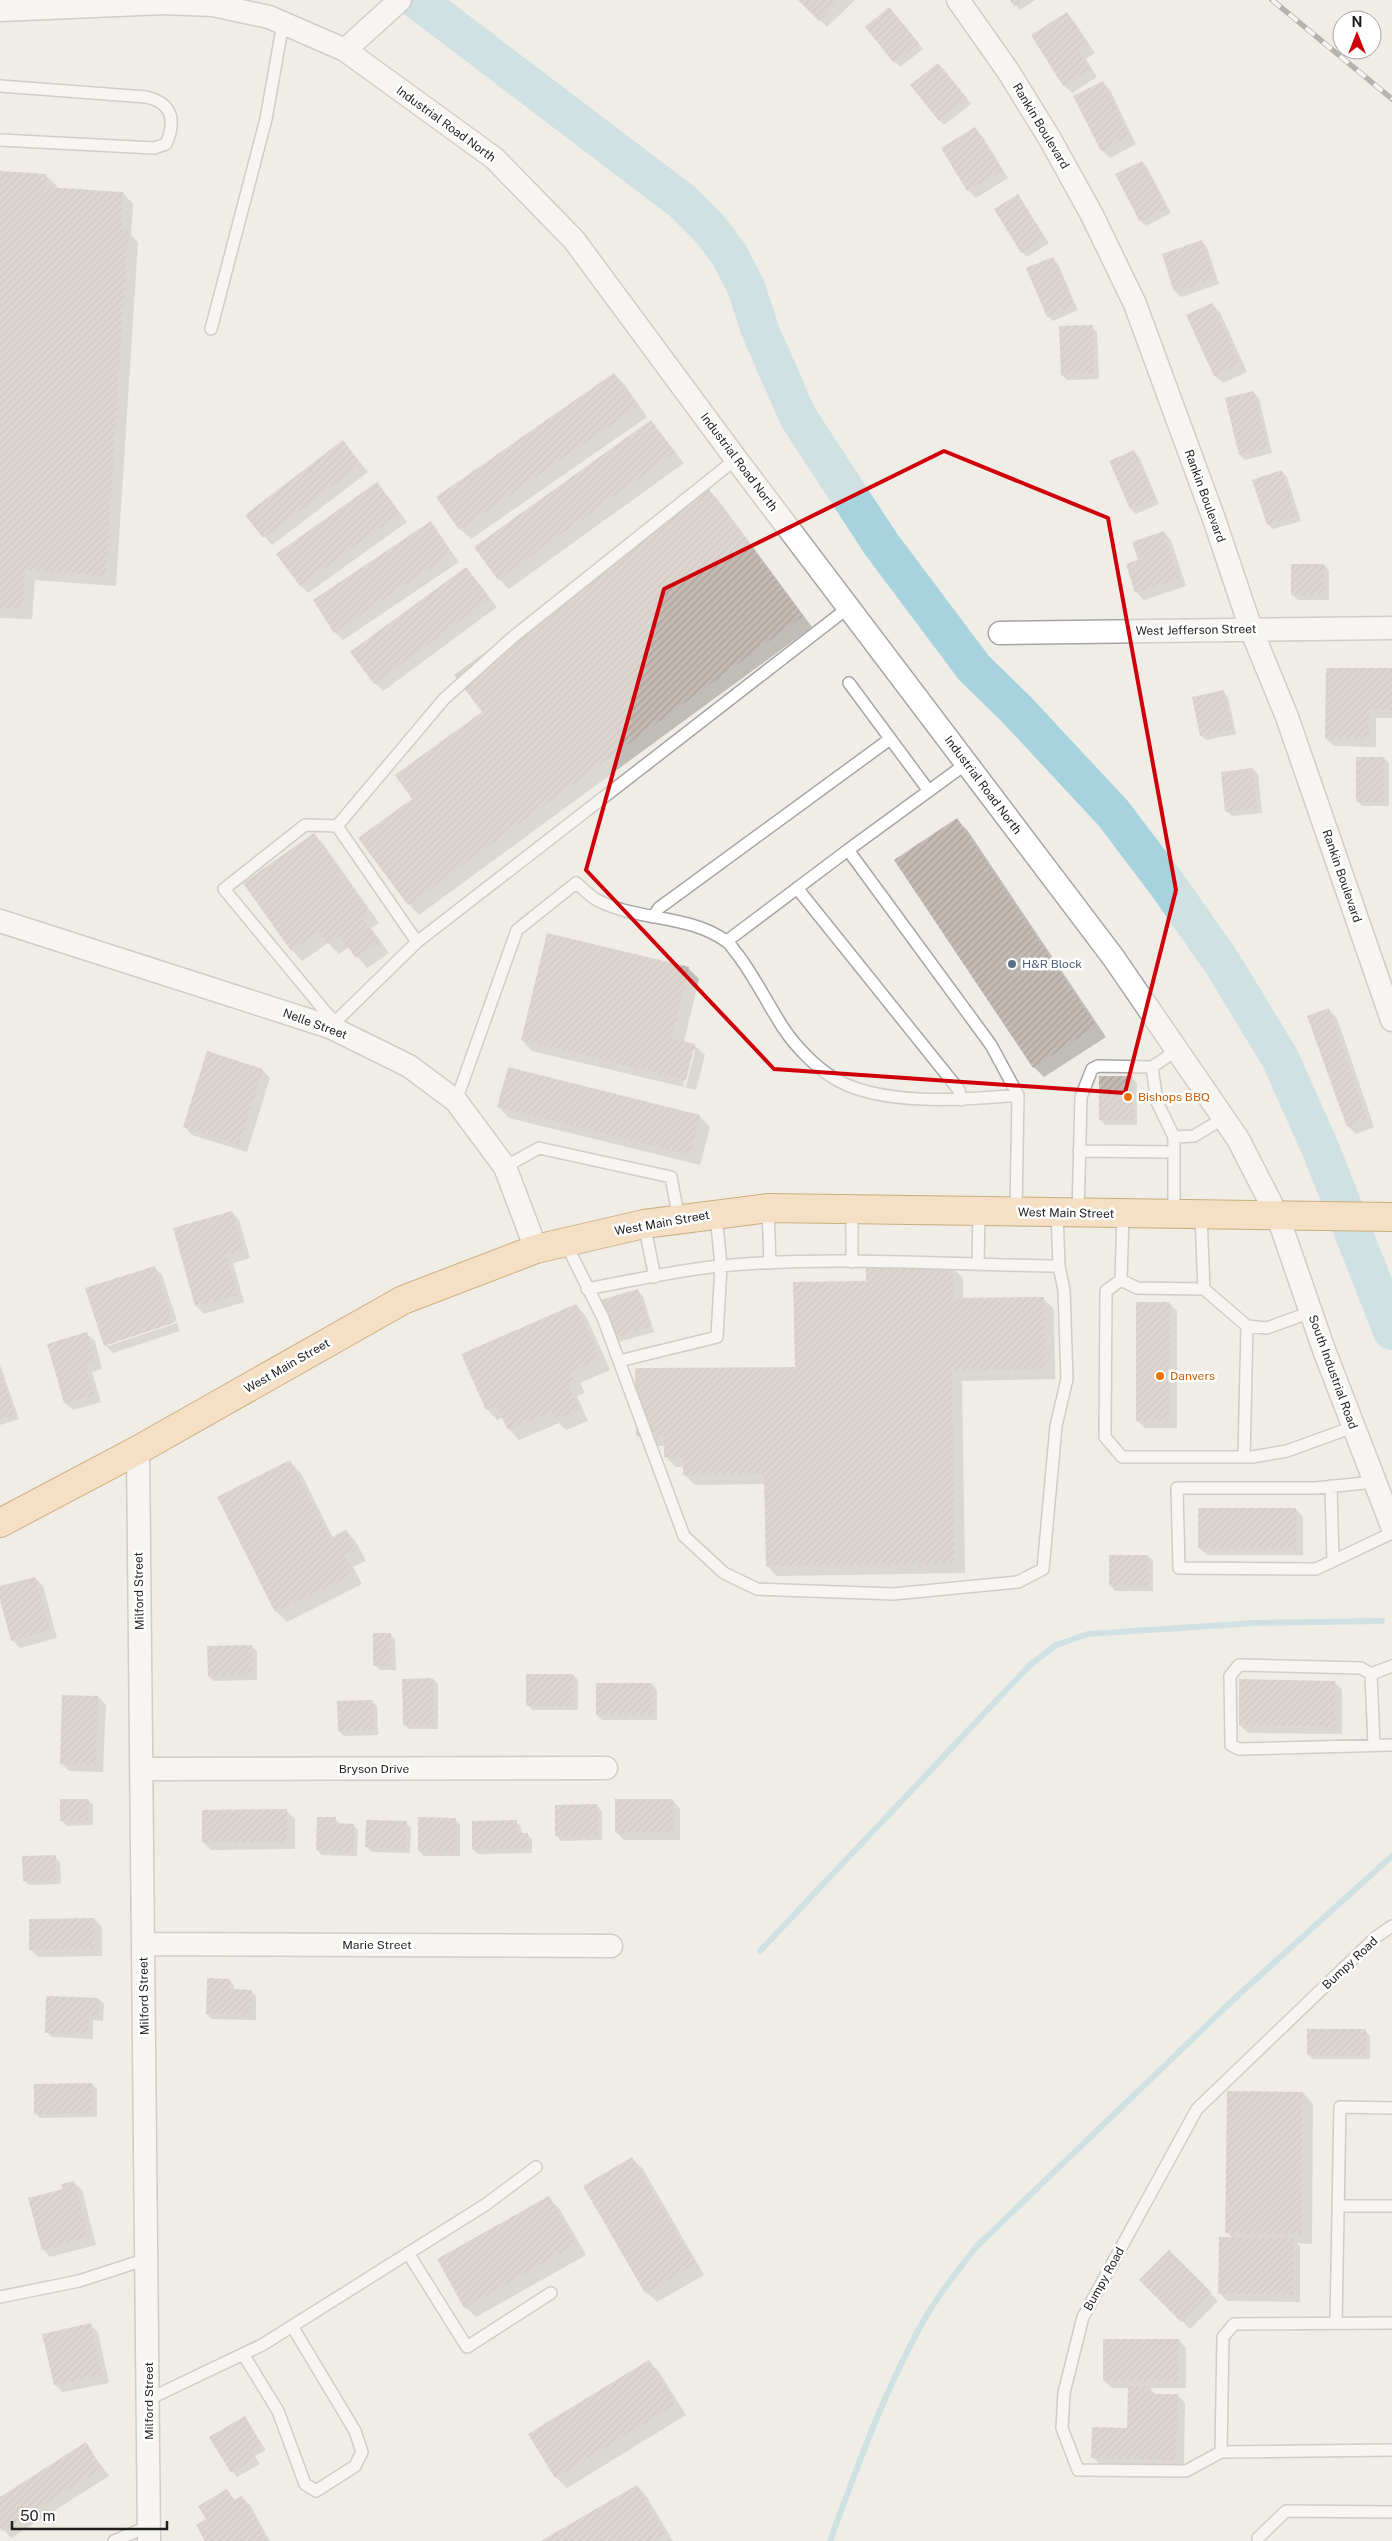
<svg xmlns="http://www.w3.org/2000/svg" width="1392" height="2541" viewBox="0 0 1392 2541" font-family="'Public Sans',sans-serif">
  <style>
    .shadow { fill: #0003; fill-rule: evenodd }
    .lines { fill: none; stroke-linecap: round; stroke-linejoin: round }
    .stream { stroke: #a6d3de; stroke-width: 6 }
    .river { stroke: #a6d3de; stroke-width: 38 }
    .building { fill: url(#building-hatch) }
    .service-casing { stroke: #a6a6a6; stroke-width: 14 }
    .minor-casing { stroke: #a6a6a6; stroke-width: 25 }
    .primary-casing { stroke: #9b6100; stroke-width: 30 }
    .service { stroke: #fff; stroke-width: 11 }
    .minor { stroke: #fff; stroke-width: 22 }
    .primary { stroke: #fcd09e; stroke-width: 28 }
    .rail-casing { stroke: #6d6d6d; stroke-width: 5.5 }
    .rail { stroke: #fff; stroke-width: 4; stroke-dasharray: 11; stroke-linecap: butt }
    .marked { fill: none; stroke: #cf0009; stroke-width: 4; stroke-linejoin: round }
    .service-dot { fill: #5c6f8a; stroke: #fff; stroke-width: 2 }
    .food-dot { fill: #e8710a; stroke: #fff; stroke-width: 2 }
    .labels { text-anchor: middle; stroke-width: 5; stroke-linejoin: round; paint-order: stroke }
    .street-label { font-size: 12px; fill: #1f1f1f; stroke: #fff }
    .service-label { font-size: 12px; fill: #4e5e75; stroke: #fff; text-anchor: start }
    .food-label { font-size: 12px; fill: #c56008; stroke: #fff; text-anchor: start }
  </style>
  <defs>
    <pattern id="building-hatch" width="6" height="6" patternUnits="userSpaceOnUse" patternTransform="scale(1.25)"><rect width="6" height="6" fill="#c5bbb5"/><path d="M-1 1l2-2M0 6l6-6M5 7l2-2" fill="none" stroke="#a9a09b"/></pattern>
  </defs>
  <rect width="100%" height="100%" fill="#f0ece6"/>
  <path class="shadow" d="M800,0H855L827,27Z
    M1011,0H1035L1020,10Z
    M1066,13L1074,21L1095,53L1086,59L1097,77L1072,93L1064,85Z
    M894,14L923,49L900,67L866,27Z
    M943,69L971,104L944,125L939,120Z
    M1103,82L1110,90L1136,144L1110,158L1102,150Z
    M975,129L983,137L1008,178L976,198L968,190Z
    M1142,162L1147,167L1171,213L1146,226L1141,221Z
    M0,173L46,176L57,186V189L123,193L133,204L131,235L138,242L116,586L35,580L32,619L0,618Z
    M1018,196L1049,243L1027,257L1022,252Z
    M1202,242L1207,247L1219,284L1181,297L1176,292L1163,254Z
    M1052,259L1058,264L1078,310L1053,321L1048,316Z
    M1212,304L1220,312L1247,372L1223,383L1215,376L1187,316Z
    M1092,327L1097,332L1099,379L1067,380L1062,375Z
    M614,374L625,385L647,417L471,539L460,529Z
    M1254,393L1259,398L1272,453L1245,460L1240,455L1227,399Z
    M651,422L684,463L509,589L499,579Z
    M343,442L368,472L272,545L247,516Z
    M1134,452L1139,457L1159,504L1136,514L1131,509L1111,462Z
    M1282,472L1287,477L1301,521L1273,529L1268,524Z
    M377,483L407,522L308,593L300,585Z
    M708,490L719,501L812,627L419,915L409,904L414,799L483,712Z
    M430,523L459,562L343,640L335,632Z
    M1163,532L1171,540L1186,586L1144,600L1136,592L1139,561Z
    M1324,565L1329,570V600H1298L1293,595Z
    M466,568L497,607L383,691L375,683Z
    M1392,670V718H1376V747L1334,746L1326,739Z
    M1223,692L1228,697L1236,734L1206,740L1201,735Z
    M1384,758L1389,763V806H1362L1357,801Z
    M1253,769L1258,774L1262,813L1232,816L1227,811Z
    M957,820L968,831L1106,1037L1044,1077L1034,1067Z
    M314,835L324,845L379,923L371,928L389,953L367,968L349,947L339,954L328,943L302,961L292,950Z
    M689,969L699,979L684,1042L694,1045L705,1055L696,1090L532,1051L522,1040ZM692,1050H695L686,1087L683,1086Z
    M1329,1010L1337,1018L1374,1127L1356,1134L1348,1126Z
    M262,1070L270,1078L247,1152L192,1135L185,1127Z
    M1132,1078L1137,1083V1125H1105L1100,1120Z
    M499,1107L699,1116L710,1127L700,1165L509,1118Z
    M232,1212L239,1220L250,1258L233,1263L244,1302L204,1314L196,1306Z
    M154,1267L162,1275L177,1321L108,1343V1346L177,1323L180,1331L113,1353L105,1345Z
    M952,1268L963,1278V1300L1043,1298L1054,1309L1055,1379L962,1381L965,1573L777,1576L767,1566L766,1484L695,1485L684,1474V1467H676L665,1456V1446H648L637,1435L796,1368L867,1282Z
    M638,1291L643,1296L654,1332L611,1344Z
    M1169,1303L1177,1311V1428H1145L1137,1420Z
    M576,1305L586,1316L610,1370L580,1383L585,1393L577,1396L588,1421L566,1430L559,1423L519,1440L509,1429L503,1417L497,1420L487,1409Z
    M87,1334L95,1341L102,1369L92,1372L101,1402L73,1410L65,1403Z
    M0,1365L19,1419L0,1425Z
    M290,1462L301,1473L333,1538L346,1531L356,1542L366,1561L353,1567L362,1584L287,1622L276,1611L218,1498Z
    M1296,1509L1303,1517V1555H1207L1199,1548Z
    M1148,1556L1153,1561V1591H1115L1110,1585Z
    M35,1578L43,1586L57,1638L20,1648L12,1640L0,1588Z
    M390,1634L395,1639L396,1670H380L375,1665Z
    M251,1646L257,1651V1680L214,1681L209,1676Z
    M573,1675L578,1680V1710H533L528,1705Z
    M433,1679L438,1684V1729H409L404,1724Z
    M1335,1682L1342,1690V1734L1248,1733L1240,1725Z
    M652,1684L657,1690V1720H602L597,1715Z
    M98,1697L106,1705L103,1772L69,1771L61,1763Z
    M372,1701L377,1706L378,1735L344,1736L339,1731Z
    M88,1800L93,1805V1825L67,1826L62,1821Z
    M673,1801L680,1809V1840H624L616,1832Z
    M597,1806L602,1811V1840L561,1841L556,1835Z
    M287,1811L295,1819V1849L211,1850L203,1842Z
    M335,1819L341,1824L353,1825L358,1830L357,1856L322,1855L317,1850Z
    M455,1819L460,1824V1856H424L419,1851Z
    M516,1822L521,1827L522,1834H527L532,1839V1853L478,1854L473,1849Z
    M406,1823L411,1828L410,1853L372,1852L367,1847Z
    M55,1857L60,1862L61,1884L29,1885L24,1880Z
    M94,1919L102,1927V1956L38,1957L30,1949Z
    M229,1980L234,1985V1991H251L256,1996V2020L212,2019L207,2014Z
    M99,1999L104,2004L103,2021L93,2020V2039L52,2037L47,2032Z
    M1365,2031L1370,2036V2059H1313L1308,2054Z
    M92,2084L97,2089V2117L40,2118L35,2113Z
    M1303,2093L1313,2104L1312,2244L1297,2243L1300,2247V2302L1227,2301L1220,2293L1233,2239L1227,2232Z
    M632,2159L643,2169L704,2275L657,2302L646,2292Z
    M74,2183L82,2190L96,2245L50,2257L43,2249L64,2190Z
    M548,2198L559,2208L586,2255L476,2317L465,2307Z
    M1169,2252L1218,2301L1190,2329L1141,2280Z
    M90,2325L98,2332L109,2383L63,2392L55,2385Z
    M1179,2340L1186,2348V2388H1150L1156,2395H1177L1185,2403L1184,2467L1101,2465L1093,2458L1128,2430L1129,2388H1112L1104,2381Z
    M649,2361L659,2372L686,2415L567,2488L556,2477L530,2434Z
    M244,2418L266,2450L255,2456L260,2464L237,2477L211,2438Z
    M85,2444L109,2476L11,2538L0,2525V2498Z
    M637,2486L647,2497L673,2541H543Z
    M227,2491L236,2501L242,2498L250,2505L270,2541H207Z"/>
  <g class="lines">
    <path class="stream" d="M760,1951L1030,1665L1056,1645L1088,1634L1254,1623L1382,1621
      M830,2541C857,2467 885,2389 924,2320C939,2294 958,2270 977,2246L1234,1999L1392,1856"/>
    <path class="river" d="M417,0L683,202L709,228L729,254L746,287L760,330L798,417L881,544L974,668L1016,709L1113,813L1166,883L1221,961L1280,1058L1321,1150L1392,1331"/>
  </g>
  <path class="building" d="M798,0H839L819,21Z
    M1010,0H1023L1014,6Z
    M889,7L919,43L894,63L865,27Z
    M1067,12L1088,45L1079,51L1090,69L1063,86L1031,35Z
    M938,63L967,98L939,121L910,85Z
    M1103,81L1129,136L1101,151L1073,96Z
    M975,127L1002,170L967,191L941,148Z
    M1142,161L1167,208L1140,222L1115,174Z
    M0,171L47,174L46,187L123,192L121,229L128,230L106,576L25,570L22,609H0Z
    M1018,194L1045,238L1021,253L994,209Z
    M1202,240L1215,279L1174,292L1162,254Z
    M1053,257L1074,305L1047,317L1026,268Z
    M1212,303L1240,364L1214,376L1186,315Z
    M1093,325L1094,374L1061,375L1059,326Z
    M614,373L638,406L459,530L436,497Z
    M1254,391L1268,448L1239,455L1225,398Z
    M651,420L675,452L498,580L474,547Z
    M343,440L361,464L263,538L245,515Z
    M1134,450L1155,499L1130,509L1109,461Z
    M1282,470L1296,516L1267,525L1252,480Z
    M377,482L400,513L300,586L276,554Z
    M708,488L803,616L408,905L358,838L412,799L395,775L482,712L454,675Z
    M431,521L452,553L334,633L313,600Z
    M1164,531L1179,578L1135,593L1126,564L1138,560L1132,542Z
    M1291,564H1324V595H1291Z
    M466,567L490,598L374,684L350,652Z
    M1326,668H1392V710H1369V739H1325Z
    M1224,690L1232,729L1200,736L1192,697Z
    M1356,757H1384V802H1356Z
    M1253,768L1257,808L1225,812L1221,772Z
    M957,818L1096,1026L1033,1068L894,860Z
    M314,833L369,912L361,917L379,942L356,958L340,936L328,944L318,932L291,951L243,883Z
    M547,933L689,967L672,1038L695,1044L686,1080L521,1040Z
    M1329,1008L1367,1119L1347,1127L1307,1016Z
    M207,1051L263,1069L239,1145L183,1127Z
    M508,1067L700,1115L690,1155L497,1107Z
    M1099,1076H1133V1120H1099Z
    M232,1211L243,1250L226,1255L237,1295L195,1306L173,1228Z
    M155,1266L173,1323L104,1346L85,1288Z
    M953,1266V1298L1044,1297L1045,1369L952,1371L955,1563L766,1566L764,1474L683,1475V1457H664V1436H636L635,1368L795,1367L793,1282L866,1281V1268Z
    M638,1289L650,1327L605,1340L594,1302Z
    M1136,1302H1170L1169,1421H1136Z
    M576,1304L600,1359L570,1372L575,1382L568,1385L579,1410L555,1420L551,1412L508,1430L496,1405L486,1410L461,1354Z
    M87,1332L95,1361L85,1364L94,1395L64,1403L47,1344Z
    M0,1370L15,1414L0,1419Z
    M290,1460L330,1538L346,1530L356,1550L344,1556L352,1574L275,1612L217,1497Z
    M1198,1508H1296V1548H1198Z
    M1109,1555H1148V1586H1109Z
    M35,1577L50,1630L11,1641L0,1600V1586Z
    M373,1633H391V1666H373Z
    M252,1645L253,1675L208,1676L207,1646Z
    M526,1674H573V1706H526Z
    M433,1678L434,1725H403L402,1679Z
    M1239,1679L1335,1681V1727L1239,1725Z
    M596,1683H652V1715H596Z
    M62,1695L98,1696L96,1765L60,1764Z
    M373,1700V1730L338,1731L337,1701Z
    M60,1799H88L89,1820L60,1821Z
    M615,1799H673V1833H615Z
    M597,1804L598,1836H555V1805Z
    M287,1809V1842H202V1810Z
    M317,1817H336V1823L354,1824L353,1852L316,1850Z
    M418,1817L456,1818L455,1852L418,1851Z
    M366,1820L407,1821L405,1849L365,1847Z
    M517,1820V1833H528V1848L472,1849V1821Z
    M56,1855V1880L23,1881L22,1856Z
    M95,1918V1949L29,1950V1919Z
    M207,1978L230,1979L229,1989L252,1990L251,2015L206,2014Z
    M46,1996L99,1998V2016H89L88,2034L45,2033Z
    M1307,2029H1366V2055H1307Z
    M92,2083V2113L34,2114V2084Z
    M1227,2091L1303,2092L1302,2234L1225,2233Z
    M632,2157L695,2264L645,2293L583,2186Z
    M74,2181L89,2237L42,2250L28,2198L63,2189L61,2184Z
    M549,2196L576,2244L464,2308L437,2259Z
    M1219,2237L1293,2238V2295L1218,2294Z
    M1169,2250L1211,2292L1181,2322L1139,2280Z
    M91,2323L102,2375L54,2385L42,2334Z
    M1103,2339H1179V2381H1103Z
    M649,2360L676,2404L555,2478L528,2434Z
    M1128,2386L1150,2387L1149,2394H1178L1176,2460L1091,2458L1092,2427L1127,2428Z
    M245,2416L262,2445L251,2451L256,2458L231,2473L209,2437Z
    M86,2442L102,2468L2,2531L0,2528V2497Z
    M637,2485L665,2534L653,2541H541Z
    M227,2489L234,2500L242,2496L268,2541H205L196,2525L206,2519L198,2506Z"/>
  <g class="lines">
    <g class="service-casing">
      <path id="service" d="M0,86L146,97C173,103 176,121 166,144L154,148L0,140
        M211,329L266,119L283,23
        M849,683L929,791
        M967,763L848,850L991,1045L1018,1095
        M797,888L959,1090L961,1100
        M653,917L659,908L890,739
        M727,941L848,850
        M417,942L849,607
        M336,1022L328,1015L224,889L305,825L337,826
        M330,1027L417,942L337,826L444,699L513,637L736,459
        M1152,1067L1177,1050
        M456,1101L517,930L576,883C583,888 589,896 597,900C636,921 689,914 726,941C731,944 734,951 738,955C756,979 768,1005 784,1029C796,1047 815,1066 832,1077C878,1107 966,1100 1018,1095L1016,1212
        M1174,1137L1194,1136L1224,1118
        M1079,1151L1174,1152
        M505,1167L539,1148L671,1177L679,1219
        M768,1208L770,1263
        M852,1210V1262
        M1078,1214L1081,1097L1092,1069L1098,1066L1152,1067L1157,1102L1174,1137V1214
        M1123,1214L1121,1280L1106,1291L1105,1437L1122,1457H1252L1287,1451L1353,1427
        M1201,1216L1204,1289
        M644,1224L655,1277
        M565,1242L603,1318L684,1536L724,1573L757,1589L893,1594L1018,1582L1043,1569L1056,1426L1067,1379L1064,1290L1059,1266L1057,1213
        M978,1265L979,1212
        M1121,1280L1137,1288L1204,1289L1247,1326L1267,1328L1311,1312
        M587,1289C631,1281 677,1270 721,1266C833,1255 947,1265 1059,1266
        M619,1361L717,1337L721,1266L716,1214
        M1244,1457L1247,1326
        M1374,1482L1316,1488H1177L1179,1568L1316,1569L1392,1533
        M1331,1486L1333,1561
        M1392,1666L1371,1674L1361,1668L1239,1665L1230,1676L1231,1745L1239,1749L1392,1745
        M1371,1674L1374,1745
        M1392,1926L1376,1937L1197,2109L1083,2317L1064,2393L1062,2428L1078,2470L1186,2471L1221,2452L1392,2450
        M1338,2206H1392
        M408,2253L467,2347L551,2293
        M0,2297L79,2281L147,2259
        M1336,2323L1340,2107L1392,2108
        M243,2354L278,2411L305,2484L316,2491L355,2466L362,2452L355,2431L292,2326
        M149,2399L262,2345L485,2205L536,2167
        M1221,2452L1223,2337L1234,2324L1392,2323
        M114,2541L149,2526
        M1258,2541V2538L1286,2511L1392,2512"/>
    </g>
    <g class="minor-casing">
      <path id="minor" d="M958,0L1008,71L1050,139L1092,215L1135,304L1214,519L1251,629L1287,717L1392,1020
        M0,10L164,3L213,5L269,17L345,50L494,158L574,240L736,459L1113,957L1238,1139L1278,1217L1324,1350L1392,1526
        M345,50L400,0
        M1000,633L1392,628
        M0,921L330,1027L409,1066L456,1101L505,1167L536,1249
        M138,1450L149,2541
        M142,1769L606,1768
        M144,1944L611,1946"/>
    </g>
    <g class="primary-casing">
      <path id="primary" d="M0,1523L138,1450L403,1300L536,1249L644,1224L768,1208L1392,1217"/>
    </g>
    <use href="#service" class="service"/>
    <use href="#minor" class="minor"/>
    <use href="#primary" class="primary"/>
    <g class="rail-casing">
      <path id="rail" d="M1272,0L1392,99"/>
    </g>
    <use href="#rail" class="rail"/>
  </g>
  <path d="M0 0H1392V2541H0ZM944,451L1108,518L1176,890L1125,1093L774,1069L586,870L664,589Z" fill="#f0ece6" fill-opacity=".55" fill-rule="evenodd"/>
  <path class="marked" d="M944,451L1108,518L1176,890L1125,1093L774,1069L586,870L664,589Z"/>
  <circle class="service-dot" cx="1012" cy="964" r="5"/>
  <g class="food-dot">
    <circle cx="1128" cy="1097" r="5"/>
    <circle cx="1160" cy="1376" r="5"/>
  </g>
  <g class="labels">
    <g class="street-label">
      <text transform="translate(446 124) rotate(36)" y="4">Industrial Road North</text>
      <text transform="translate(1041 126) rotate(59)" y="4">Rankin Boulevard</text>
      <text transform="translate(739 462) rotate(53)" y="4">Industrial Road North</text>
      <text transform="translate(1205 496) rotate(70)" y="4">Rankin Boulevard</text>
      <text transform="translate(1196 630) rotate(-1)" y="4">West Jefferson Street</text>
      <text transform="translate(983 785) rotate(53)" y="4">Industrial Road North</text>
      <text transform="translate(1342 876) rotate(71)" y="4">Rankin Boulevard</text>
      <text transform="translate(315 1024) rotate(20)" y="4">Nelle Street</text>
      <text transform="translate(1066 1213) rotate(1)" y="4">West Main Street</text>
      <text transform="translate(662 1223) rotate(-10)" y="4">West Main Street</text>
      <text transform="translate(287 1366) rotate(-30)" y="4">West Main Street</text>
      <text transform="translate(1333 1372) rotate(70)" y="4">South Industrial Road</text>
      <text transform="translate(139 1591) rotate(-91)" y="4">Milford Street</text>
      <text x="374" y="1773">Bryson Drive</text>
      <text x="377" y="1949">Marie Street</text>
      <text transform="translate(1350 1963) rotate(-43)" y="4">Bumpy Road</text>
      <text transform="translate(144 1996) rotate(-91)" y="4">Milford Street</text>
      <text transform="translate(1104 2279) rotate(-61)" y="4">Bumpy Road</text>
      <text transform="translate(149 2401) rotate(-90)" y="4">Milford Street</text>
    </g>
    <g class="service-label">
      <text x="1022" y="968">H&amp;R Block</text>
    </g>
    <g class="food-label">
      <text x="1138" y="1101">Bishops BBQ</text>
      <text x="1170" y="1380">Danvers</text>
    </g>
  </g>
  <g transform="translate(1357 35)"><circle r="24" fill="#ffffff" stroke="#a5a5a5"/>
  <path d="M0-4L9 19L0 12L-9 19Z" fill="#cf0009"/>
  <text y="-8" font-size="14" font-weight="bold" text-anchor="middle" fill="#1f1f1f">N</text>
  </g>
  <path d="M12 2521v8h155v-8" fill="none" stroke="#1f1f1f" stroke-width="2.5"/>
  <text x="20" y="2521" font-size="15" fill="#1f1f1f" stroke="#ffffff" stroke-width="4" paint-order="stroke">50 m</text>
</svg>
